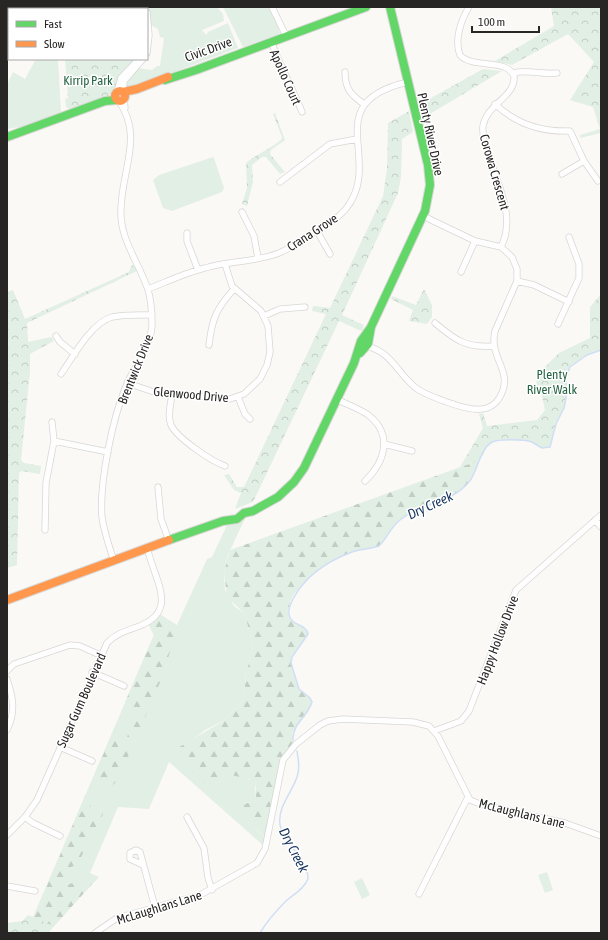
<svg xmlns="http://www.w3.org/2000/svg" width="608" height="940" viewBox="0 0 608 940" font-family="'Asap Condensed',sans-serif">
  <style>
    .grass { fill: #e2efe4 }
    .forest { fill: url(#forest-firs) }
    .park { fill: url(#park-crowns) }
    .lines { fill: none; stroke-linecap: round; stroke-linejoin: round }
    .stream { stroke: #d0dff6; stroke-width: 1.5 }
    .street-casing { stroke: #d8d7d5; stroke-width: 7 }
    .fast-casing { stroke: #d8d7d5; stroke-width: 10 }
    .slow-casing { stroke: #d8d7d5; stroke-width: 10 }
    .street { stroke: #fefefe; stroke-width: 5.5 }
    .fast { stroke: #63d668; stroke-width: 8 }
    .slow { stroke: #ff974d; stroke-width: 8 }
    .labels { text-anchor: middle; stroke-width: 3; stroke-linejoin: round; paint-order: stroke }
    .street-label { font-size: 13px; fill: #272625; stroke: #fff }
    .park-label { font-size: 13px; fill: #276443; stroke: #fff }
    .water-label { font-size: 14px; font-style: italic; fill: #17355e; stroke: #fff }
  </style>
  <defs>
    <pattern id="forest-firs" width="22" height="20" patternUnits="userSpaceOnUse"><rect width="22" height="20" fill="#e2efe4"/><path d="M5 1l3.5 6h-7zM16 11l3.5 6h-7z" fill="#c2cdc3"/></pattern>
    <pattern id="park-crowns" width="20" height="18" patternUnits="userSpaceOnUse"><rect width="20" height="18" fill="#e2efe4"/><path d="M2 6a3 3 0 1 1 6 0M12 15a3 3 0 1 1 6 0" fill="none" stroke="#c2cdc3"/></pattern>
  </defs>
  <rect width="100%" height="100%" fill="#fbf9f6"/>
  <path class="grass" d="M148,7H217L223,14L224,21L202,30L206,35L208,32L228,23L238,48L131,88H127L125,82L138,68L152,70L157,66H160L164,38L160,37L158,29L151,25Z
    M223,7H269L274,15L280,33L277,35L243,47Z
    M36,59H58L61,111L59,114L25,126L7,129V84L13,72L25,79Z
    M213,157L214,158L224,188L222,192L172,211L163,208L153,180L159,175Z
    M246,516L228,555L224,572L225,590L234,606L244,613L252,639L253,647L246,674L244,699L225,720L205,730L184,746L216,787C219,784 220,776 225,774C230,772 251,779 255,783L256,800L252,802L245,803L241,811L249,823L266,838L264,846L169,762L149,809L118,807L90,873L99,877L54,926L33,917L154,635L149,625L161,615L177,625L207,559L212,557L229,521Z
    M547,872L553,890L545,893L538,875Z
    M362,878L370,895L362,899L354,882Z"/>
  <path class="forest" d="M480,460L471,480L461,490L445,500L412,512L399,520L379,546C370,549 360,549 352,552C332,559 284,589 289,614C291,627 306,623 308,634L292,657L291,663L299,689L310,698L312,702L309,711L292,733L294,744L283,756L266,836H264L249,823L241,811L242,805L256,800V786L249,779L227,774L222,776L217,786L210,788L171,752L225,720L244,699L246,674L253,647L252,639L244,613L227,597L224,572L230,550Z
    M161,615L174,625L175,636L161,680L124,766L115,783L108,789L105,786L102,779H96L94,776L111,737H116L119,747L123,746C127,740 136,714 132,708C131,706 128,704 125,702L154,635L149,625Z
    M89,795L91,799L90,811L101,807L103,811V814L79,861L67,871L64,877L66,882L69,884L89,879L92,884L48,933L30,916L34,917L85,796Z"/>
  <path class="park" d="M551,7H601V133L580,138V135L600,129L593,107L570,100L594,62L568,34L512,65L495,61L554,26Z
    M65,59H137L108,97L70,109L66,107L65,99L68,98Z
    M483,69L502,71L423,118L420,104Z
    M409,111L413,132L402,139L401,177L398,193L342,315L364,325L361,331L339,321L253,502L235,509L241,493L234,490L224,475L229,474L237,487H244L326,314L312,311L313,306L330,308L383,196L387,169L388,123Z
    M275,113L285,140L271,150L270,154L285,172L280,174L266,157H262L252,165L253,182L247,206L242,204L247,188L246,163C256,154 270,149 281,140L282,137L273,114Z
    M134,265L137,271L27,323L28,342L51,337L54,341L30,354V372L21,460L24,463L41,466L40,474L22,471L19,473L17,565L7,568V292L13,290L25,319L129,272L131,266Z
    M424,289L432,305V317L427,324L409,321L413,310L391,299L392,296L416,305Z
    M601,294V350L587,355L570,367L566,379V398L564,408L556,424L550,447L542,448L530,441L500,440L493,442L487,447L480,460L460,467L483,428L479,414L483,413L487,426L537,420L545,410L541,392L536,391L537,375L559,353L590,338V307Z
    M28,915L54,926L48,933H7V923L22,921Z"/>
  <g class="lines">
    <path class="stream" d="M293,740C292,724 307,717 312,702L310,698L299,689L291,663L292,657L308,634C306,623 291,627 289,614C288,609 291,603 293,599C305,576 328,561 352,552C360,549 370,549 379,546C387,538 391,527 400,520C422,502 448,506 469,482C478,471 479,450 492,442C499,439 525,439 532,442C536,444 539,447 542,448L550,447L556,424L564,408L566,398V379L570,367L587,355L601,350
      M260,933C267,921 276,911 286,901C294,894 304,889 308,879C308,858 284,845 280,825C277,805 295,790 298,773C300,765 298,759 297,751"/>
    <g class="street-casing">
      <path id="street" d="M272,7L286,36
        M469,7C461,20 454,40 460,55C472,69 507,58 514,76C516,97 487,103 483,126C482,137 485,146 489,156C498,185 516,217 501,247
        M147,12L149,35L147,53
        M271,41C280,66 292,87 302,112
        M345,72C345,89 351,95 364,104
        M513,73C528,69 542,75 557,73
        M123,91L124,81L143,59
        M117,92L121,78L139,59
        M124,98L125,108
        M495,104C516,124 541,132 570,131L584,161L598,181
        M562,174L584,161
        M280,182L330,144L357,139
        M242,212L254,236L258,258
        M317,231L330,254
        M187,233V241L198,270
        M461,272L475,241
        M517,281L534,285L569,302
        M148,289C166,282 185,273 205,268C229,261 256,262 279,253C291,248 302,240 313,233C324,227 336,220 345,210C386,161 316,103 408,82
        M264,316L280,309L305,307
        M435,323C455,340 466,348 493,346
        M558,324L579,278V264L569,237
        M56,336L60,342L75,354
        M209,345C212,319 216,309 234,289
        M366,346C391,351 398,374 416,388C424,394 434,397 444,401C464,408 493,420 503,390C510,369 489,356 495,331L517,281V269L512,257L501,247L475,241L423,216
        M61,374C73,357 91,323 112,317C124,314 139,315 152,315
        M127,383L154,392L230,399L244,394L260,379L267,365L270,352L268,326L261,311L232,286L225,264
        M172,394C171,403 167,416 171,425C177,438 211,461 225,466
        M238,397L245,414L250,419
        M336,399C346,404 358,408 367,414C394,434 385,462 365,481
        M54,441L108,452
        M384,444L412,451
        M158,487L161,519L169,541
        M595,520L601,527
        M45,530L46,483L54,441L52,422
        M114,561C109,546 104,532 102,517C99,483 113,416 127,384C135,364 150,349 152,326C152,314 152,302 148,290C139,262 119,239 121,208C122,169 144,135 118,100
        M7,671L14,664L70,645L80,646L100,655
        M92,672L124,686
        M7,679C13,697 16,712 7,730
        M434,731L461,721L469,711L516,590L601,515
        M60,747L92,761
        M25,817L33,823L60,836
        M187,817L204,848L208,878L212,890
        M7,835L25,817L37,800L107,643C115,634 126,631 137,627C179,612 156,583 148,551
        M143,865L130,859V853L136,850L140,852L155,907
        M7,886L35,891
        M419,894L468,797
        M95,933L117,918L200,895L257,863L265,849L283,760L296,744L320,725L328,721L343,719L413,722L429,726L438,736L470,800L480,804L565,823L601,836"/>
    </g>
    <g class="fast-casing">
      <path id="fast" d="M165,80L196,70L366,7
        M7,137L105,101L117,100
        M360,353L368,344L371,327L425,211L430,185L428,165L390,7
        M169,540L223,521L237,519L244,513L253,511L278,497L294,482L304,468L354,363L361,341L371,327"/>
    </g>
    <g class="slow-casing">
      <path id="slow" d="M115 96a5 5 0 1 1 10 0a5 5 0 1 1-10 0Z
        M123,92L137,89L168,77
        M7,600L169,540"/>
    </g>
    <use href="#street" class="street"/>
    <use href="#fast" class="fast"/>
    <use href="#slow" class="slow"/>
  </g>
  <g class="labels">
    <g class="street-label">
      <text transform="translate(208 49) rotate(-20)" y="5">Civic Drive</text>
      <text transform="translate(286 77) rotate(66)" y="5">Apollo Court</text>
      <text transform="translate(431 134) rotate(78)" y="5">Plenty River Drive</text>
      <text transform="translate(495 172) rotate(74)" y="5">Corowa Crescent</text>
      <text transform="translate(312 232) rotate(-33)" y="5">Crana Grove</text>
      <text transform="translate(135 369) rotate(-68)" y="5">Brentwick Drive</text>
      <text transform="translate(191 394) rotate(5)" y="5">Glenwood Drive</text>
      <text transform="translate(497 640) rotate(-69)" y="5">Happy Hollow Drive</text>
      <text transform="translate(81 700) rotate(-66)" y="5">Sugar Gum Boulevard</text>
      <text transform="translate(522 813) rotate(14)" y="5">McLaughlans Lane</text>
      <text transform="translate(159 907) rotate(-17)" y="5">McLaughlans Lane</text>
    </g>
    <g class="park-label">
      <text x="88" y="85">Kirrip Park</text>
      <text x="552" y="379">Plenty<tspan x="552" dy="15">River Walk</tspan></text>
    </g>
    <g class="water-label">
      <text transform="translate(430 505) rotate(-25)" y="5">Dry Creek</text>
      <text transform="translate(294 850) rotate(63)" y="5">Dry Creek</text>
    </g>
  </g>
  <rect width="608" height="940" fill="none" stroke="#272625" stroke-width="16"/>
  <rect x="8" y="8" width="140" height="52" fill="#ffffff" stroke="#a9a8a8"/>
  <rect x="16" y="21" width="20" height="6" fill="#63d668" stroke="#a9a8a8"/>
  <text x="44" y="28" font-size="12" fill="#272625">Fast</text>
  <rect x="16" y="41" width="20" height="6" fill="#ff974d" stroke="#a9a8a8"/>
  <text x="44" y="48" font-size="12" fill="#272625">Slow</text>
  <path d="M472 26v6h67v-6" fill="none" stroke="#272625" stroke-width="2"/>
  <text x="478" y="26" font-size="12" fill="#272625" stroke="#ffffff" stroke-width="3" paint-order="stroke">100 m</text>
</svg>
